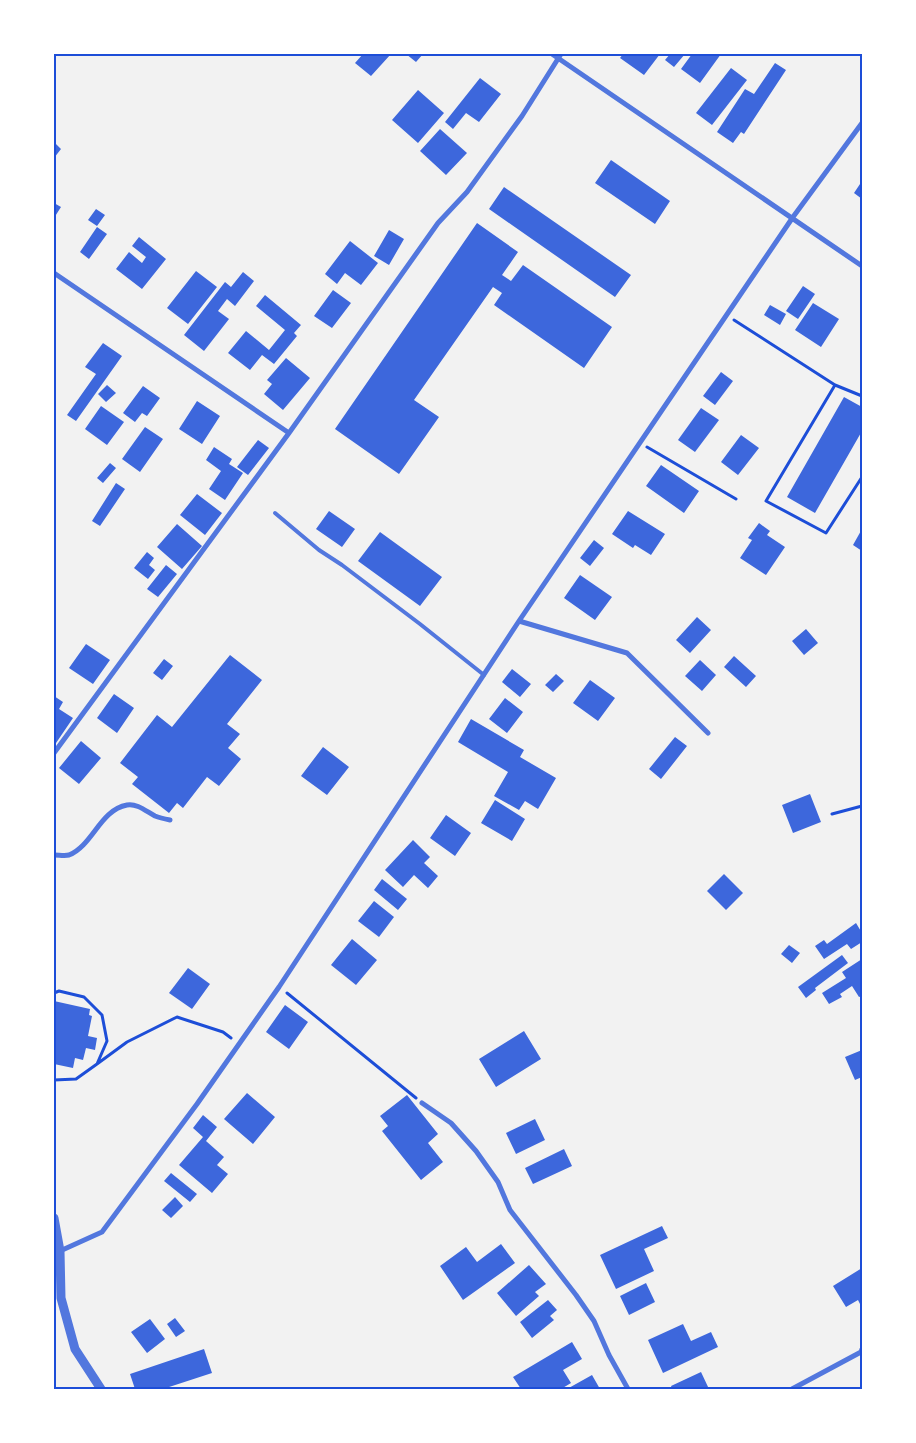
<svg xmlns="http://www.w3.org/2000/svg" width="916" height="1443" viewBox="0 0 916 1443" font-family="'Alegreya Sans',sans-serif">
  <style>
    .building { fill: #3d67dc }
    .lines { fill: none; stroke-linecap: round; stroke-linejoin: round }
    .path { stroke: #1d4ed8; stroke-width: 3 }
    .service { stroke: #5277de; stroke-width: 4 }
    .minor { stroke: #5277de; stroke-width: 5 }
    .tertiary { stroke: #5277de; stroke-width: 9 }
    .neatline { fill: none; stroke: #1d4ed8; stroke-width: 2 }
  </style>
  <rect width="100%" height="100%" fill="#f2f2f2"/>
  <path class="building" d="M363,54H391L371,76L355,63Z
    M406,54H423L416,62Z
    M623,54H660L644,75L620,58Z
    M670,54H685L674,67L665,60Z
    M692,54H721L700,83L681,69Z
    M775,63L786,70L744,134L741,132L733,143L717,132L745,89L754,94Z
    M731,68L747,80L712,125L696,113Z
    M480,78L501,94L479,122L466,113L453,129L445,122Z
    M418,90L444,113L418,143L392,120Z
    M440,129L467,153L446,175L420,151Z
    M54,142L61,149L54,158Z
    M611,160L670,201L655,224L595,183Z
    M862,181V199L854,193Z
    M504,187L631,275L615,297L489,209Z
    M54,203L61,207L54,218Z
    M96,209L105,215L97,226L88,220Z
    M477,223L518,252L502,275L511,281L523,265L612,327L584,368L494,305L502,293L493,287L414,400L439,417L399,474L335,429Z
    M97,227L107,234L89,259L80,252Z
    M389,230L404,239L389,265L374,256Z
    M139,237L166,259L142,289L116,269L129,252L142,263L146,257L132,246Z
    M350,241L378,263L361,285L345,273L337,284L325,274Z
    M196,271L217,287L188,324L167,308Z
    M243,272L254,281L235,306L227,299L218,311L229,319L204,351L184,335L225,282L231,287Z
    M803,286L815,294L798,319L786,311Z
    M333,290L351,303L332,328L314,316Z
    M265,295L301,325L294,333L297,336L274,364L262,355L250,370L228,353L246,331L269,350L285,330L256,306Z
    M813,303L839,319L821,347L795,330Z
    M770,305L786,314L780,325L764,315Z
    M103,343L122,356L76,421L67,415L96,374L85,367Z
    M286,358L310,378L283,410L264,394L272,384L267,380Z
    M721,372L733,381L715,405L703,396Z
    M107,385L116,393L106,402L98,394Z
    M143,386L160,398L147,416L142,413L135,422L123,413Z
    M844,397L862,407V431L815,513L787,497Z
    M197,401L220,416L202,444L179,429Z
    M101,406L124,422L107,445L85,429Z
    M701,408L719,420L695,452L678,440Z
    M145,427L163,439L140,472L122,459Z
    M741,435L759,448L738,475L721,462Z
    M258,440L269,448L248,475L237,467Z
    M214,447L232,459L229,464L243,473L225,500L209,489L221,471L206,460Z
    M110,463L116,468L103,483L97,478Z
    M661,465L699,491L684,513L646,486Z
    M116,483L125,489L100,526L92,521Z
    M197,494L222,513L205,535L180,515Z
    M329,511L355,529L342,547L316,529Z
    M628,511L665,534L651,555L635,545L633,548L612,534Z
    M759,523L770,531L767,535L785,547L766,575L740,558L752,540L748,538Z
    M177,524L202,546L182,569L157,547Z
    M862,529V551L853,545Z
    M380,532L442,577L420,606L358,561Z
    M594,540L604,548L590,566L580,558Z
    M147,552L154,558L149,565L155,570L148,579L134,568Z
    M166,565L177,574L158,597L147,589Z
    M580,575L612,597L595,620L564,598Z
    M697,617L711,630L690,653L676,640Z
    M806,629L818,643L804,655L792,641Z
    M86,644L110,660L93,684L69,668Z
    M230,655L262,680L227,724L240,734L228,748L241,759L219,786L207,777L183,808L177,803L169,813L132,784L138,777L120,763L157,715L172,727Z
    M734,656L756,676L746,687L724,667Z
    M164,659L173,666L162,680L153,673Z
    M700,660L716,675L702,691L685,676Z
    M512,669L531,684L520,697L502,682Z
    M556,674L564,681L553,692L545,685Z
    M590,680L615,698L598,721L573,703Z
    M114,694L134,708L117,733L97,718Z
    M54,696L63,702L59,709L73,718L54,746Z
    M505,698L523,712L507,733L489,719Z
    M471,719L524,750L520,757L556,778L538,809L525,801L519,810L494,796L508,772L458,742Z
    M675,737L687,746L661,779L649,769Z
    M81,741L101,758L79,784L59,768Z
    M323,747L349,767L327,795L301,776Z
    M810,794L821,822L793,833L782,805Z
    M495,800L525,819L512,841L481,823Z
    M446,815L471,833L455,856L430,838Z
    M413,840L430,857L424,863L438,876L428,888L414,875L403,887L385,870Z
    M724,874L743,893L726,910L707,891Z
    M382,879L407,899L398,910L374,890Z
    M374,901L394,917L379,937L358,921Z
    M856,923L862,933V942L851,949L847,944L824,959L815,946L824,940L827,944Z
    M352,939L377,960L356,985L331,965Z
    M789,945L800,953L792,963L781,954Z
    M842,955L848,963L815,988L816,990L806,998L798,987Z
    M862,959V996L859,997L852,986L840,994L842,997L829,1004L822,993L846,978L842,972Z
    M188,968L210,984L192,1009L169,993Z
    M54,1001L90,1009L89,1015L92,1016L88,1036L97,1038L95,1050L86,1048L83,1060L75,1058L73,1068L54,1064Z
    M285,1005L308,1022L289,1049L266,1032Z
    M524,1031L541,1059L496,1087L479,1059Z
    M862,1050V1077L855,1080L845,1057Z
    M247,1093L275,1117L253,1144L224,1119Z
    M407,1095L438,1134L428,1143L443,1162L421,1180L382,1131L388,1126L380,1116Z
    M203,1115L217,1127L206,1141L224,1157L217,1165L228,1174L212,1193L179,1165L203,1137L193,1128Z
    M535,1119L545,1140L516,1154L506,1133Z
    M564,1149L572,1166L533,1184L525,1168Z
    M171,1173L197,1194L190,1202L164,1181Z
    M175,1197L183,1206L171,1218L162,1210Z
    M662,1226L668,1238L644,1249L654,1271L616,1289L600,1255Z
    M501,1244L515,1263L463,1300L440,1266L466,1247L477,1262Z
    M529,1265L546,1284L535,1292L539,1296L516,1316L497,1293Z
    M862,1268V1308L858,1300L846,1307L833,1286Z
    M646,1283L655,1302L629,1315L620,1296Z
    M548,1300L557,1310L550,1316L554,1320L532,1338L520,1322Z
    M175,1318L185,1331L176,1337L167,1324Z
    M150,1319L165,1339L147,1353L131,1332Z
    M683,1324L691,1341L711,1332L718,1347L663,1373L648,1340Z
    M572,1342L582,1359L563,1370L571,1383L561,1389H521L513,1377Z
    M204,1349L212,1373L163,1389H135L130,1374Z
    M701,1372L709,1389H672L671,1386Z
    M592,1375L600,1389H567Z"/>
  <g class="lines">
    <path class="path" d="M734,320L835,385L862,396
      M835,385L766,501L826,533L862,477
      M647,447L736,499
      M832,814L862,806
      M54,993L59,991L84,997L102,1015L107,1041L97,1064L76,1079L54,1080
      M287,993L416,1098
      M97,1064L127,1042L177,1017L223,1032L231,1038"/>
    <path class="service" d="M275,513L319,550L342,565L420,624L484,675"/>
    <path class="minor" d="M552,54L862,266
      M54,273L289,433
      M519,621L627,653L708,733
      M54,753L289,433L438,223L467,192L522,116L561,54
      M54,855C59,855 65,856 69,855C93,845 100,810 127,805C137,803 147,812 155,816C160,818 165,819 170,820
      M422,1103L451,1123L476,1151L498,1182L510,1210L576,1295L594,1321L609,1355L628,1389
      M60,1251L102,1232L197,1104L279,987L519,621L793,217L862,123
      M792,1389L861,1352L862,1349"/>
    <path class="tertiary" d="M54,1218L60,1251L61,1298L75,1349L101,1389"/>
  </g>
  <rect width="916" height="1443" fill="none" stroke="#ffffff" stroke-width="110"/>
  <rect x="55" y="55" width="806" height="1333" class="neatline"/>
</svg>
